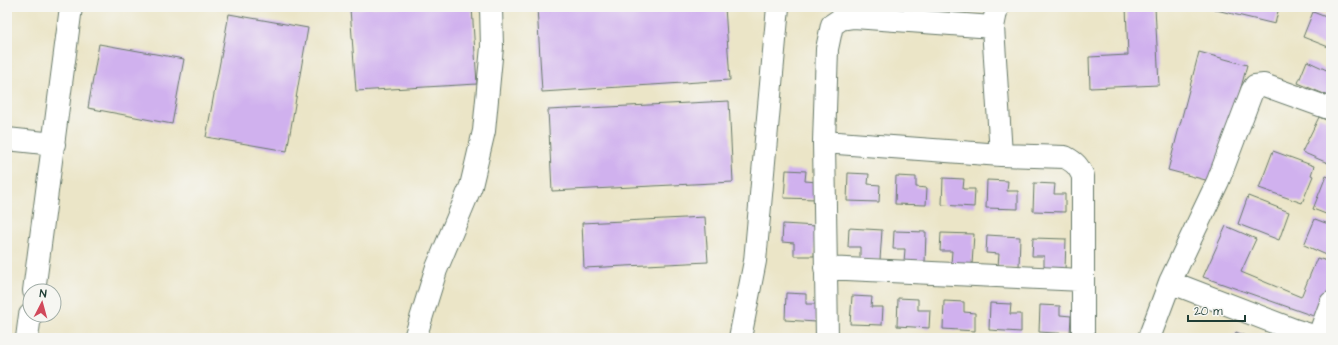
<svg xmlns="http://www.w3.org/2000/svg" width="1338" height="345" viewBox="0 0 1338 345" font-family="'Architects Daughter',sans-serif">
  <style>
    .building { fill: #d0b1ee }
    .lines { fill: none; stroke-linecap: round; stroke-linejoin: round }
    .minor-casing { stroke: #667867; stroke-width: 24 }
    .minor { stroke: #fff; stroke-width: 22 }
  </style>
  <rect width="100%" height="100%" fill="#f6f6f2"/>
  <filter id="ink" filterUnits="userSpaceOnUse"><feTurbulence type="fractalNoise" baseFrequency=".025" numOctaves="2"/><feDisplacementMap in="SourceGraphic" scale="8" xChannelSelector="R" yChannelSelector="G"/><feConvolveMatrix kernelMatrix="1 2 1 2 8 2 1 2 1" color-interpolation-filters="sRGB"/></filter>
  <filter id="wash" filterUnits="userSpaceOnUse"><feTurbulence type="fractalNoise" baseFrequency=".012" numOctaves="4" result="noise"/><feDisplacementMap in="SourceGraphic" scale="16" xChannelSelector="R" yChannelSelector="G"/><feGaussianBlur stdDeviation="0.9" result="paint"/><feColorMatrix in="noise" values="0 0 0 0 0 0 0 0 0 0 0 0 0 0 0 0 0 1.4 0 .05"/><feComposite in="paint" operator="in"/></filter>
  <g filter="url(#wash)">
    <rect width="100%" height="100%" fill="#ebe5c7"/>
    <g id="blocks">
      <path class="building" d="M380,7H472L477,84L356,91L350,9Z
        M537,7H725L730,80L542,92Z
        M1126,7H1155L1159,85L1090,88L1089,57L1128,55Z
        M1213,7H1279L1275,24L1212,9Z
        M1313,12L1331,19V48L1303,37Z
        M229,14L308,28L287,151L206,137Z
        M99,44L184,59L172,124L88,108Z
        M1199,52L1247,65L1222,158L1213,182L1168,170Z
        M1307,61L1331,72V97L1298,83Z
        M729,101L733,182L552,191L548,110Z
        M1319,117L1331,122V162L1330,164L1302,152Z
        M1273,151L1314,166L1311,175L1313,176L1302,203L1259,188Z
        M786,170L806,171L805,181L817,182L816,199L784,198Z
        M848,173L869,174L868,184L880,185L879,202L847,201Z
        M896,176L916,177V187L927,188L926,205L895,204Z
        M1326,176L1331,178V216L1313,209Z
        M943,178L964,179L963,189H975L974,207L942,205Z
        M987,180L1008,181L1007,191H1018V209L986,208Z
        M1034,183L1055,184L1054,194H1065V212L1033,211Z
        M1248,196L1289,212L1279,240L1238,224Z
        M705,217L708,262L584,268L582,223Z
        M1315,219L1331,225V257L1304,245Z
        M783,224L816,226L814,256H794V243L782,242Z
        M1226,226L1256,239L1241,272L1301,297L1317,258L1331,262V283L1319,318L1203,277Z
        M849,228L882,230L880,260H860V247H848Z
        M894,231L926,232L925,263L904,262L905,249H893Z
        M941,233L974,234L972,265L951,264L952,251H940Z
        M987,235L1020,237L1019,267L998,266L999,254L986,253Z
        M1033,238L1066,239L1065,270L1044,269V256H1032Z
        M786,293L806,294V304H817L816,322L785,320Z
        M852,296L872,297L871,307H883L882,325L850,324Z
        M898,298L918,299V310H930L929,328L897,326Z
        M944,301L964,302V312L975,313V331L943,329Z
        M990,303L1011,304L1010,314H1021V332L989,330Z
        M1040,305L1060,306V315L1071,316L1070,334L1039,332Z
        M1236,332L1250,338H1234Z"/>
    </g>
  </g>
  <g filter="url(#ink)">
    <use href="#blocks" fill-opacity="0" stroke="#667867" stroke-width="1"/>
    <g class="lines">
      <g class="minor-casing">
        <path id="minor" d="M997,7L993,27L1001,155
          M7,139L54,144
          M824,142L1001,155L1065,157C1076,163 1078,166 1083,176V280L825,268
          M1170,282L1294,330L1320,338
          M34,291L71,7
          M27,338L30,315
          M415,338L436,270L471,186L484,131L492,47L491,7
          M740,338L755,261L778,7
          M827,338L824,142L827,49L832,25L841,19L854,17L993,27
          M1083,338V280
          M1149,338L1170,282L1218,181L1252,91L1255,86L1264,85L1331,109
          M1318,338L1331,303"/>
      </g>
      <use href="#minor" class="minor"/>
    </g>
  </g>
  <rect width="1338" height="345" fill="none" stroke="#f6f6f2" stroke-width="24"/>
  <g transform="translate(42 303) rotate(6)"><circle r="19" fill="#f6f6f2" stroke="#a0aca6"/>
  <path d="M0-3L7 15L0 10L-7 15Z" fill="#d1495b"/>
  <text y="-6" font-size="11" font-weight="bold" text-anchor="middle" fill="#1f3d34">N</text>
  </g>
  <path d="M1188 315v6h57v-6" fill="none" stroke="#1f3d34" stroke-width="2"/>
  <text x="1194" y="315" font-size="12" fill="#1f3d34" stroke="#f6f6f2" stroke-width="3" paint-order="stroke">20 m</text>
</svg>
